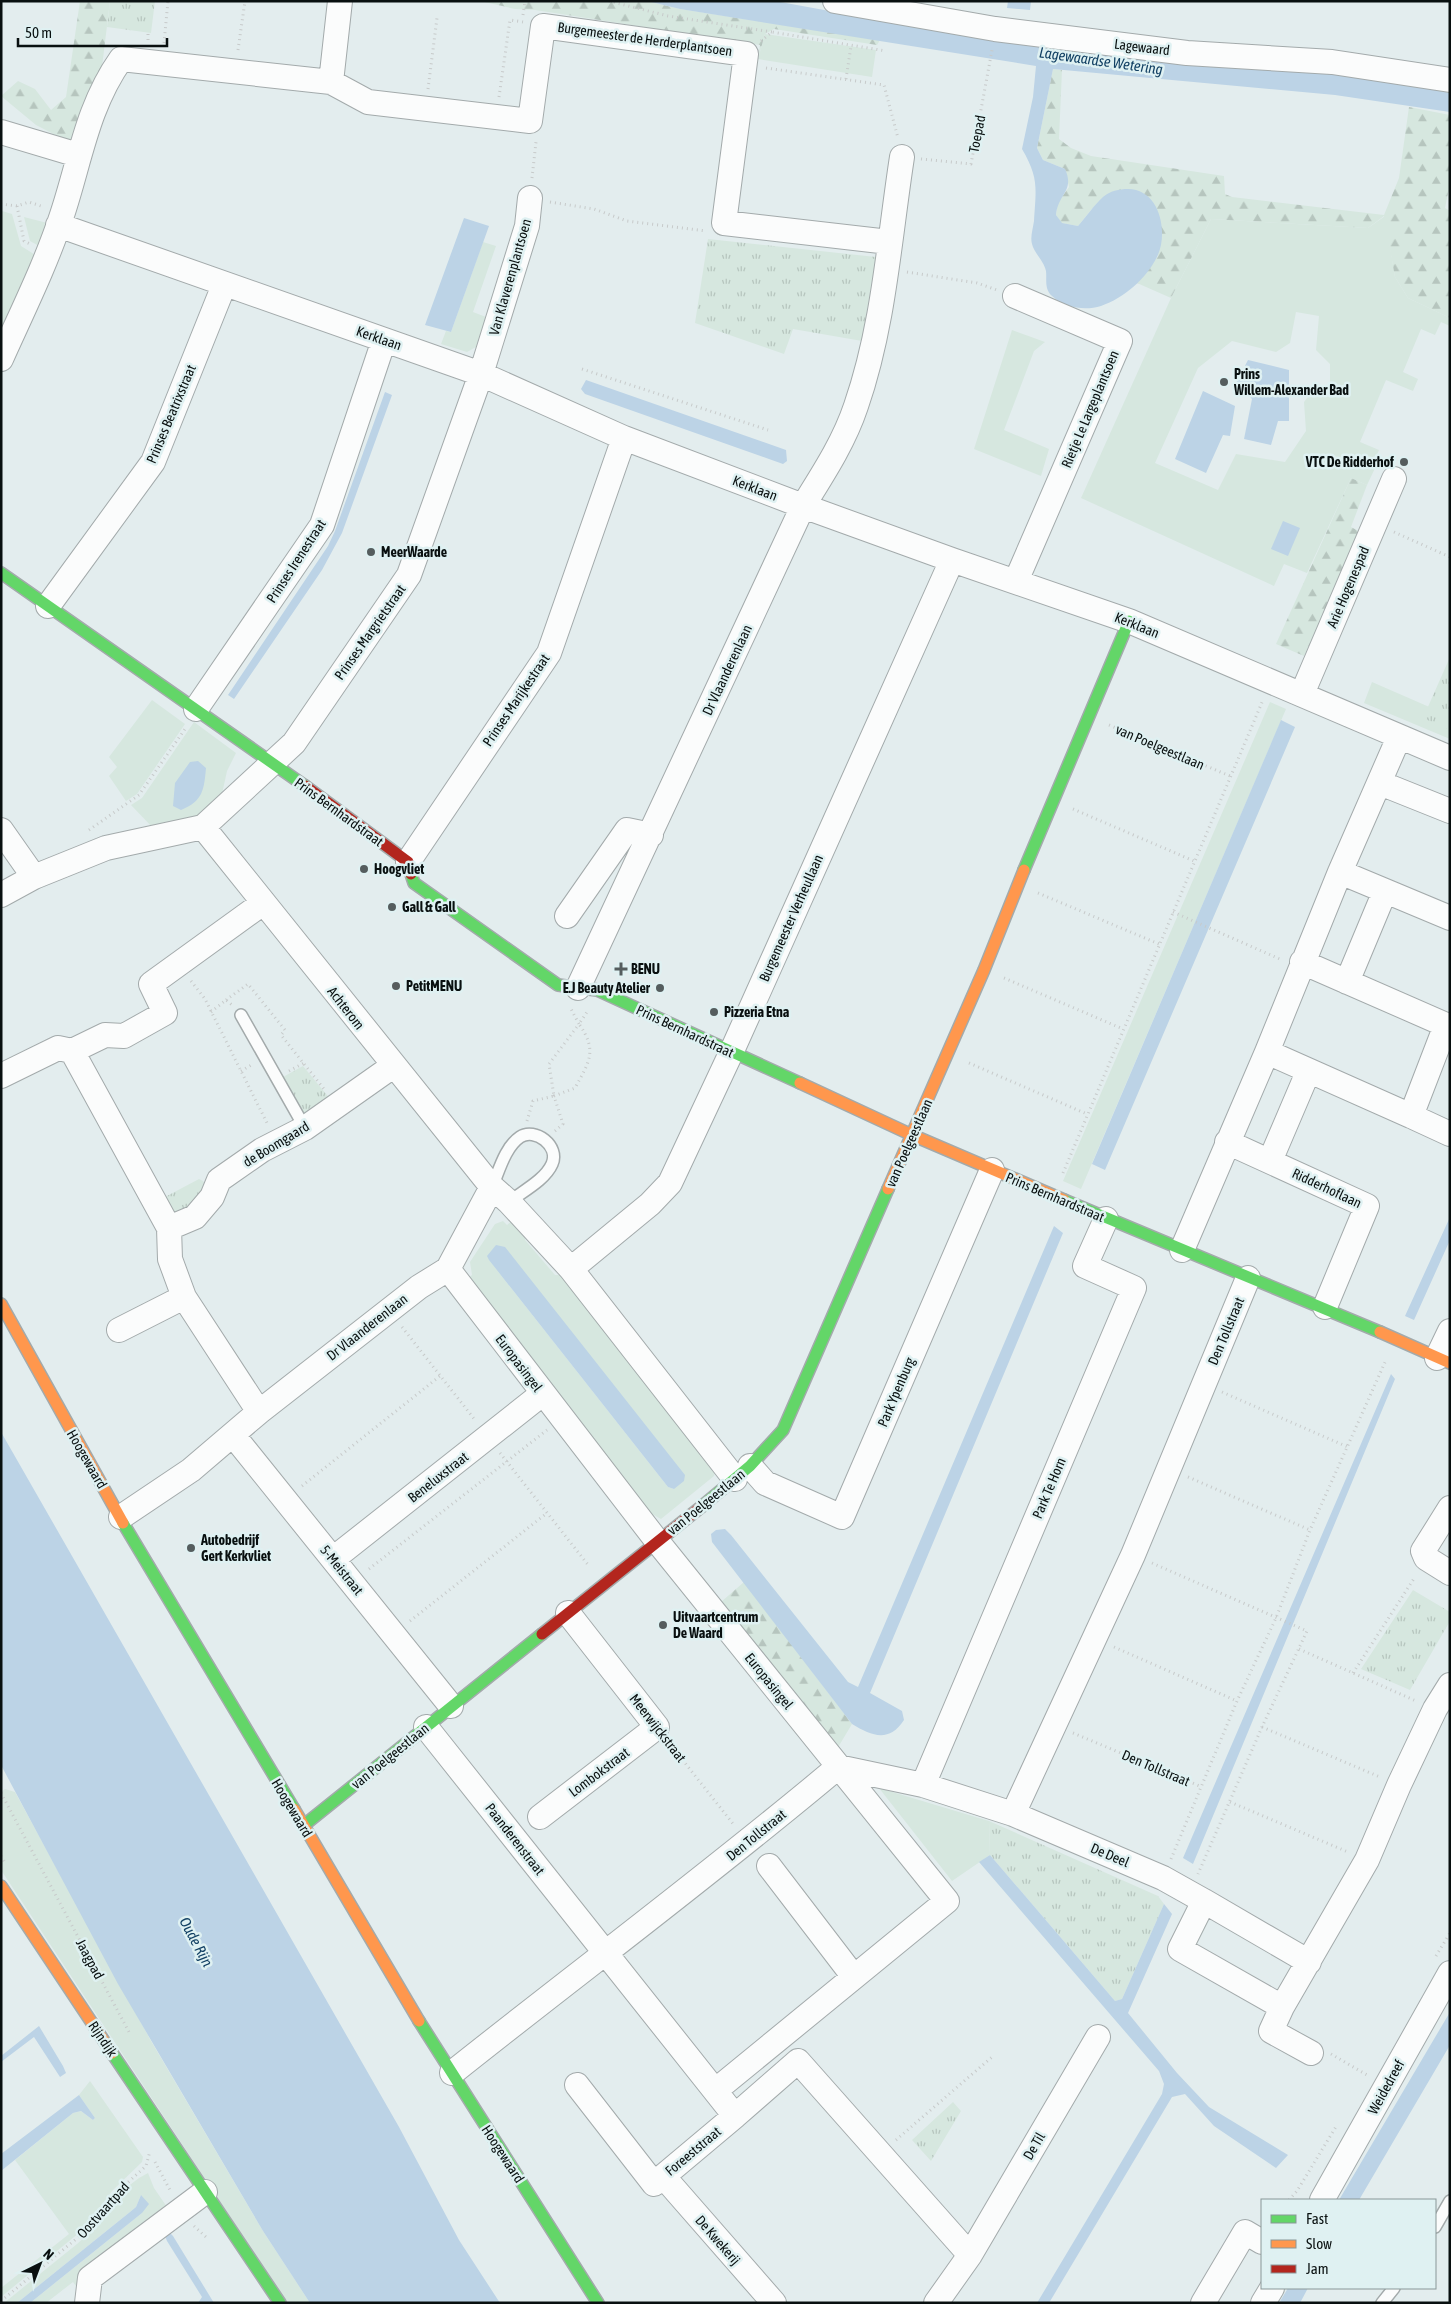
<svg xmlns="http://www.w3.org/2000/svg" width="1451" height="2304" viewBox="0 0 1451 2304" font-family="'Asap Condensed',sans-serif">
  <style>
    .green { fill: #d6e7df; fill-rule: evenodd }
    .forest { fill: url(#forest-firs) }
    .park { fill: url(#park-tufts) }
    .water { fill: #bcd3e6 }
    .lines { fill: none; stroke-linecap: round; stroke-linejoin: round }
    .lane-casing { stroke: #a3aaab; stroke-width: 14 }
    .street-casing { stroke: #a3aaab; stroke-width: 26 }
    .fast-casing { stroke: #a3aaab; stroke-width: 14 }
    .slow-casing { stroke: #a3aaab; stroke-width: 14 }
    .jam-casing { stroke: #a3aaab; stroke-width: 14 }
    .path { stroke: #c7caca; stroke-width: 3; stroke-dasharray: 1 4; stroke-linecap: butt }
    .lane { stroke: #fbfcfc; stroke-width: 11 }
    .street { stroke: #fbfcfc; stroke-width: 24 }
    .fast { stroke: #63d668; stroke-width: 11 }
    .slow { stroke: #ff974d; stroke-width: 11 }
    .jam { stroke: #b3261e; stroke-width: 11 }
    .poi-dot { fill: #555d5e; stroke: #dff1f2; stroke-width: 2 }
    .labels { text-anchor: middle; stroke-width: 5; stroke-linejoin: round; paint-order: stroke }
    .street-label { font-size: 14px; fill: #091010; stroke: #dff1f2 }
    .poi-label { font-size: 14px; font-weight: bold; fill: #091010; stroke: #dff1f2; text-anchor: start }
    .water-label { font-size: 15px; font-style: italic; fill: #134164; stroke: #dff1f2 }
  </style>
  <defs>
    <pattern id="forest-firs" width="22" height="20" patternUnits="userSpaceOnUse" patternTransform="scale(1.25)"><rect width="22" height="20" fill="#d6e7df"/><path d="M5 1l3.5 6h-7zM16 11l3.5 6h-7z" fill="#b6c5be"/></pattern>
    <pattern id="park-tufts" width="24" height="20" patternUnits="userSpaceOnUse" patternTransform="scale(1.25)"><rect width="24" height="20" fill="#d6e7df"/><path d="M3 7l-1-3M5 7V3M7 7l1-3M15 17l-1-3M17 17v-4M19 17l1-3" fill="none" stroke="#b6c5be"/></pattern>
  </defs>
  <rect width="100%" height="100%" fill="#e3edee"/>
  <path class="green" d="M765,34L876,50L872,77L758,59Z
    M2,211L12,214L21,246L37,256L1,346Z
    M1385,216L1395,277L1408,298L1450,318V326L1441,322L1435,335L1421,329L1403,372L1418,379L1413,391L1386,380L1360,442L1379,450L1373,463L1377,464L1367,485L1351,478L1307,573L1284,564L1274,586L1081,498L1171,298L1211,219L1368,228ZM1296,312L1319,316L1316,350L1330,364V383L1320,395L1310,394L1304,402L1306,431L1285,462L1236,454L1218,490L1155,463L1198,368L1232,341L1276,352L1290,343Z
    M24,217L51,224L41,247L30,241Z
    M483,242L496,246L473,312L486,317L476,347L467,352L441,344L446,331L451,332Z
    M1012,330L1045,342L1034,351L1004,430L1049,449L1041,476L974,449Z
    M1372,682L1450,716V739L1364,703Z
    M152,700L185,724L137,794L126,801L109,776L117,767L109,757Z
    M1270,702L1286,709L1081,1189L1063,1181Z
    M194,722L236,753L227,771L222,794L198,817L154,829L131,805L142,798Z
    M514,1219L525,1232V1240L555,1275H563L715,1470L714,1476L661,1519L652,1514L467,1279L472,1275L470,1262L495,1224L503,1221L507,1225ZM489,1260L674,1489L668,1487Z
    M879,1788L989,1821L990,1855L952,1881Z
    M5,1789L15,1792L151,2041L263,2231L310,2303H287L1,1870V1792Z
    M90,2081L143,2157L142,2162L112,2191L85,2228L1,2297V2288L69,2234L15,2160L73,2113L81,2111L93,2120L95,2118L79,2095Z
    M148,2173L154,2188L167,2207L79,2290L73,2282L46,2303H30L142,2213L141,2195L136,2207L130,2212L17,2303H4L77,2244L90,2232L122,2191L139,2178Z"/>
  <path class="forest" d="M80,1H110L102,67L71,143L36,125L1,96L18,81L35,89L51,110L66,97Z
    M480,1H647L680,9L880,40L877,45L774,29L765,34L758,59L760,45L535,10L515,9Z
    M1053,69L1062,70L1059,139L1071,148L1091,156L1224,176L1225,194L1232,197L1384,215L1399,178L1409,107L1450,115V184L1445,208L1450,211V318L1408,298L1395,277L1384,216L1368,228L1211,219L1171,298L1137,283L1158,256L1146,196C1112,178 1098,202 1078,226L1061,223L1056,215L1057,204L1069,187L1065,169L1043,160L1037,148Z
    M1351,478L1367,485L1351,527L1362,533L1304,656L1276,644Z
    M744,1582L852,1724L837,1749L721,1602Z"/>
  <path class="park" d="M110,1H155L151,33L107,27Z
    M708,239L876,257L862,341L793,329L784,354L695,323Z
    M1450,657V730L1423,718Z
    M303,1066L331,1100L306,1118L283,1077Z
    M199,1179L203,1181L205,1184L184,1221L173,1210L165,1197Z
    M1413,1590L1450,1612V1621L1410,1690L1361,1669Z
    M989,1821L1158,1896L1164,1904L1122,1999L1115,2001L990,1855Z
    M953,2102L961,2111L931,2161L912,2140Z"/>
  <path class="water" d="M647,1H775L895,23L1382,78L1450,93V112L1335,95L1053,69L1037,148L1043,160L1065,169C1075,191 1058,194 1056,215L1062,223L1078,226C1086,217 1094,205 1103,197C1110,191 1119,189 1128,189C1160,189 1169,233 1157,257C1146,279 1124,298 1101,306C1085,311 1065,308 1052,296C1044,289 1047,279 1046,271C1044,261 1034,253 1032,244C1030,238 1033,228 1034,221C1036,188 1039,178 1022,149L1033,97L1036,66L680,9Z
    M1008,1H1031L1030,10L1007,8Z
    M464,218L489,226L451,332L425,325Z
    M1248,360L1289,370V421H1278L1271,445L1244,439L1252,399L1236,383Z
    M586,380L786,450L787,461L783,464L585,394L581,389Z
    M1203,391L1235,406L1230,436L1223,435L1206,473L1175,459Z
    M385,392L392,395L342,533L322,570L234,699L228,695L328,546L335,531Z
    M1283,521L1300,528L1288,556L1271,549Z
    M1281,720L1295,727L1105,1170L1092,1164Z
    M198,761L206,768C204,790 203,801 181,810L173,806L175,783L190,762Z
    M1450,1217V1240L1414,1320L1405,1316Z
    M1054,1226L1063,1233L870,1693L902,1711L904,1720C889,1743 872,1736 852,1724L712,1542L711,1534L716,1530L725,1529L731,1535L848,1682L858,1687Z
    M496,1245L505,1247L685,1475L684,1481L674,1489L668,1487L489,1260L487,1256Z
    M1391,1374L1395,1379L1193,1864L1183,1858Z
    M1,1432L399,2127L459,2240L500,2303H310L263,2231L118,1984L1,1765Z
    M990,1855L1115,2001L1122,1999L1164,1904L1172,1914L1128,2013L1177,2073L1209,2107L1288,2155L1276,2168L1214,2126L1185,2094L1172,2097L1049,2303H1037L1162,2094L1164,2084L1159,2071L979,1862Z
    M1450,2012V2045L1359,2200H1339Z
    M39,2026L63,2066L66,2073L60,2077L34,2037L1,2062V2056Z
    M79,2095L95,2118L93,2120L81,2111L73,2113L1,2171V2154Z
    M141,2195L149,2204L142,2213L30,2303H17L130,2212L136,2207Z
    M169,2232L173,2236L214,2303H198L202,2297L167,2241L165,2236Z
    M1288,2288H1308L1300,2303H1279Z"/>
  <g class="lines">
    <g class="lane-casing">
      <path id="lane" d="M241,1015L305,1128
        M492,1187C499,1171 505,1147 520,1137C535,1127 560,1146 552,1164C545,1180 523,1191 509,1202
        M1435,2227L1450,2201
        M1382,2303L1394,2288"/>
    </g>
    <g class="street-casing">
      <path id="street" d="M835,1L995,29L1187,53L1332,62L1450,80
        M331,82L340,1
        M1,132L78,155
        M58,225L481,374L624,438L803,506L952,560L1129,621L1450,758
        M1015,296L1120,341L1016,581
        M1,359C22,312 46,264 62,215C80,161 87,107 121,59L331,82L368,102L530,121L543,26L746,54L724,223L889,242
        M48,606L153,462L224,285
        M1302,694L1394,479
        M196,709L322,525L384,340
        M1380,783L1450,811
        M203,827L492,1187L509,1202L571,1269L735,1479
        M1,830L34,877
        M408,862L549,653L624,438
        M1340,872L1450,918
        M1,895L34,877L106,848L203,827L294,743L409,575L481,374L527,226L530,198
        M567,916L627,830L651,835
        M1347,982L1385,891
        M578,988L803,506C823,474 844,442 856,406C884,325 889,241 902,157
        M72,1051L169,1228L170,1259L184,1297L259,1412
        M1267,1052L1411,1116L1446,1025L1302,962
        M1,1076L58,1048L72,1051L105,1035L124,1036L165,1013L151,984L263,903
        M1411,1116L1450,1134
        M1227,1142L1367,1206L1325,1307
        M1270,1161L1308,1072
        M169,1228L195,1217L212,1197L219,1180L262,1150L305,1128L393,1066
        M1182,1250L1267,1052L1340,872L1399,737
        M448,1269L657,1541L947,1901L716,2090
        M571,1269L650,1204L670,1183L731,1053L952,560
        M119,1330L184,1297
        M1437,1358L1450,1331
        M233,1435L451,1706
        M750,1466L765,1483L842,1517L992,1170
        M1450,1508L1423,1551L1426,1558L1450,1573
        M121,1517L191,1470L259,1412L419,1287L448,1269L492,1187
        M333,1559L542,1394
        M426,1727L735,2116L654,2184L577,2085
        M923,1785L1134,1288L1085,1266L1106,1219
        M1013,1814L1163,1878L1204,1901
        M540,1817L657,1727L568,1613
        M769,1866L854,1977
        M1282,2007L1180,1949L1204,1901L1309,1962
        M1311,2053L1271,2031L1282,2007L1367,1860L1399,1785L1435,1709L1450,1685
        M452,2073C580,1971 712,1873 838,1767L923,1785L1013,1814L1133,1555L1248,1278
        M735,2116L798,2061L970,2255
        M663,2176L774,2303
        M1322,2200L1450,1973
        M87,2303L90,2278L205,2192
        M936,2303L970,2255L1098,2037
        M1203,2303L1245,2232L1262,2242
        M1263,2303L1272,2288"/>
    </g>
    <g class="fast-casing">
      <path id="fast" d="M1,573L305,786
        M1024,870L1129,621
        M411,874L414,883L558,985L597,990L800,1083
        M1064,1200L1380,1332
        M701,1507L750,1466L783,1430L888,1189
        M123,1523L294,1809
        M303,1826L542,1634
        M419,2021L598,2303
        M112,2053L280,2303"/>
    </g>
    <g class="slow-casing">
      <path id="slow" d="M800,1083L912,1135L1064,1200
        M888,1189L984,970L1024,870
        M1,1304L123,1523
        M1380,1332L1450,1363
        M294,1809L419,2021
        M1,1886L112,2053"/>
    </g>
    <g class="jam-casing">
      <path id="jam" d="M305,786L408,862L411,874
        M542,1634L701,1507"/>
    </g>
    <path class="path" d="M609,1L668,16L772,32
      M523,15L525,1
      M148,40V33
      M761,41L772,32L886,51
      M164,43L168,1
      M238,50L245,1
      M766,68L884,85L898,138
      M846,79L851,46
      M428,89L437,18
      M499,97L510,20L523,22
      M921,159L971,164L992,50
      M532,178L536,142
      M550,202L594,209L627,221L706,231
      M1,204L17,206L29,202L44,207
      M17,206L24,241L30,244
      M907,272L977,283L997,290
      M582,369L768,430
      M1394,532L1450,557
      M1109,725L1230,776
      M1073,809L1194,861
      M89,830L139,795L185,729
      M1038,893L1159,944
      M1173,912L1282,960
      M1004,978L1123,1029
      M191,981L205,999L268,1125
      M226,1000L248,984L285,1030L281,1035L324,1089
      M211,1012L226,1000L232,1005
      M969,1063L1087,1114
      M241,1071L253,1064
      M289,1071L304,1063
      M527,1121L533,1101L554,1096L549,1064L579,1024L571,1009
      M555,1131L563,1124L554,1096L575,1088C589,1062 598,1051 579,1024L587,1012
      M1063,1173L1263,700
      M402,1327L475,1420
      M1222,1392L1348,1447
      M500,1453L589,1566
      M1188,1477L1310,1530
      M302,1486L440,1376
      M1152,1563L1307,1631L1262,1727L1198,1874
      M369,1569L547,1430
      M410,1621L547,1513
      M1114,1647L1237,1701
      M1299,1649L1416,1701
      M1353,1673L1415,1577
      M1262,1727L1380,1777
      M1073,1733L1202,1787
      M670,1744L734,1825
      M1,1793L129,2032
      M1230,1802L1348,1852
      M1,1856L6,1864
      M1171,1859L1237,1701L1276,1618L1310,1530L1386,1360
      M1436,1956L1450,1933
      M1331,2054L1367,2075
      M896,2140L992,2057
      M155,2162L171,2192
      M1289,2200L1297,2191L1337,2125
      M194,2226L206,2237
      M1,2301L87,2230L115,2194L146,2166L150,2151"/>
    <use href="#lane" class="lane"/>
    <use href="#street" class="street"/>
    <use href="#fast" class="fast"/>
    <use href="#slow" class="slow"/>
    <use href="#jam" class="jam"/>
  </g>
  <g class="poi-dot">
    <circle cx="1224" cy="382" r="5"/>
    <circle cx="1404" cy="462" r="5"/>
    <circle cx="371" cy="552" r="5"/>
    <circle cx="364" cy="869" r="5"/>
    <circle cx="392" cy="907" r="5"/>
    <path d="M618.5 961.5h5v5h5v5h-5v5h-5v-5h-5v-5h5z"/>
    <circle cx="396" cy="986" r="5"/>
    <circle cx="660" cy="988" r="5"/>
    <circle cx="714" cy="1012" r="5"/>
    <circle cx="191" cy="1548" r="5"/>
    <circle cx="663" cy="1625" r="5"/>
  </g>
  <g class="labels">
    <g class="street-label">
      <text transform="translate(645 39) rotate(8)" y="5">Burgemeester de Herderplantsoen</text>
      <text transform="translate(1142 47) rotate(7)" y="5">Lagewaard</text>
      <text transform="translate(977 134) rotate(-79)" y="5">Toepad</text>
      <text transform="translate(510 277) rotate(-74)" y="5">Van Klaverenplantsoen</text>
      <text transform="translate(379 338) rotate(19)" y="5">Kerklaan</text>
      <text transform="translate(1090 409) rotate(-67)" y="5">Rietje Le Largeplantsoen</text>
      <text transform="translate(171 414) rotate(-67)" y="5">Prinses Beatrixstraat</text>
      <text transform="translate(755 488) rotate(21)" y="5">Kerklaan</text>
      <text transform="translate(296 561) rotate(-57)" y="5">Prinses Irenestraat</text>
      <text transform="translate(1348 587) rotate(-67)" y="5">Arie Hogenespad</text>
      <text transform="translate(1137 625) rotate(22)" y="5">Kerklaan</text>
      <text transform="translate(370 632) rotate(-55)" y="5">Prinses Margrietstraat</text>
      <text transform="translate(727 670) rotate(-65)" y="5">Dr Vlaanderenlaan</text>
      <text transform="translate(516 700) rotate(-56)" y="5">Prinses Marijkestraat</text>
      <text transform="translate(1160 747) rotate(23)" y="5">van Poelgeestlaan</text>
      <text transform="translate(339 812) rotate(36)" y="5">Prins Bernhardstraat</text>
      <text transform="translate(791 918) rotate(-66)" y="5">Burgemeester Verheullaan</text>
      <text transform="translate(346 1008) rotate(52)" y="5">Achterom</text>
      <text transform="translate(685 1031) rotate(25)" y="5">Prins Bernhardstraat</text>
      <text transform="translate(909 1143) rotate(-66)" y="5">van Poelgeestlaan</text>
      <text transform="translate(276 1144) rotate(-31)" y="5">de Boomgaard</text>
      <text transform="translate(1327 1188) rotate(25)" y="5">Ridderhoflaan</text>
      <text transform="translate(1055 1197) rotate(23)" y="5">Prins Bernhardstraat</text>
      <text transform="translate(367 1327) rotate(-38)" y="5">Dr Vlaanderenlaan</text>
      <text transform="translate(1226 1331) rotate(-67)" y="5">Den Tollstraat</text>
      <text transform="translate(519 1363) rotate(53)" y="5">Europasingel</text>
      <text transform="translate(896 1392) rotate(-67)" y="5">Park Ypenburg</text>
      <text transform="translate(87 1459) rotate(60)" y="5">Hoogewaard</text>
      <text transform="translate(438 1477) rotate(-38)" y="5">Beneluxstraat</text>
      <text transform="translate(1049 1488) rotate(-67)" y="5">Park Te Horn</text>
      <text transform="translate(706 1502) rotate(-39)" y="5">van Poelgeestlaan</text>
      <text transform="translate(342 1570) rotate(51)" y="5">5-Meistraat</text>
      <text transform="translate(769 1681) rotate(51)" y="5">Europasingel</text>
      <text transform="translate(658 1728) rotate(52)" y="5">Meerwijckstraat</text>
      <text transform="translate(390 1756) rotate(-39)" y="5">van Poelgeestlaan</text>
      <text transform="translate(1156 1768) rotate(23)" y="5">Den Tollstraat</text>
      <text transform="translate(599 1772) rotate(-37)" y="5">Lombokstraat</text>
      <text transform="translate(292 1808) rotate(59)" y="5">Hoogewaard</text>
      <text transform="translate(756 1835) rotate(-39)" y="5">Den Tollstraat</text>
      <text transform="translate(515 1839) rotate(52)" y="5">Paanderenstraat</text>
      <text transform="translate(1110 1855) rotate(23)" y="5">De Deel</text>
      <text transform="translate(90 1959) rotate(62)" y="5">Jaagpad</text>
      <text transform="translate(103 2039) rotate(56)" y="5">Rijndijk</text>
      <text transform="translate(1386 2087) rotate(-61)" y="5">Weidedreef</text>
      <text transform="translate(1034 2146) rotate(-60)" y="5">De Til</text>
      <text transform="translate(693 2151) rotate(-40)" y="5">Foreeststraat</text>
      <text transform="translate(503 2154) rotate(57)" y="5">Hoogewaard</text>
      <text transform="translate(103 2210) rotate(-48)" y="5">Oostvaartpad</text>
      <text transform="translate(718 2240) rotate(49)" y="5">De Kwekerij</text>
    </g>
    <g class="poi-label">
      <text x="1234" y="379">Prins<tspan x="1234" dy="16">Willem-Alexander Bad</tspan></text>
      <text x="1394" y="467" text-anchor="end">VTC De Ridderhof</text>
      <text x="381" y="557">MeerWaarde</text>
      <text x="374" y="874">Hoogvliet</text>
      <text x="402" y="912">Gall &amp; Gall</text>
      <text x="631" y="974">BENU</text>
      <text x="406" y="991">PetitMENU</text>
      <text x="650" y="993" text-anchor="end">E.J Beauty Atelier</text>
      <text x="724" y="1017">Pizzeria Etna</text>
      <text x="201" y="1545">Autobedrijf<tspan x="201" dy="16">Gert Kerkvliet</tspan></text>
      <text x="673" y="1622">Uitvaartcentrum<tspan x="673" dy="16">De Waard</tspan></text>
    </g>
    <g class="water-label">
      <text transform="translate(1101 61) rotate(8)" y="5">Lagewaardse Wetering</text>
      <text transform="translate(196 1942) rotate(62)" y="5">Oude Rijn</text>
    </g>
  </g>
  <rect width="1451" height="2304" fill="none" stroke="#091010" stroke-width="5"/>
  <rect x="1261" y="2199" width="175" height="90" fill="#dff1f2" stroke="#899798"/>
  <rect x="1271" y="2215" width="25" height="8" fill="#63d668" stroke="#899798"/>
  <text x="1306" y="2224" font-size="15" fill="#091010">Fast</text>
  <rect x="1271" y="2240" width="25" height="8" fill="#ff974d" stroke="#899798"/>
  <text x="1306" y="2249" font-size="15" fill="#091010">Slow</text>
  <rect x="1271" y="2265" width="25" height="8" fill="#b3261e" stroke="#899798"/>
  <text x="1306" y="2274" font-size="15" fill="#091010">Jam</text>
  <g transform="translate(40 2264) rotate(42)" stroke="#dff1f2" stroke-width="4" paint-order="stroke">
  <path d="M0-4L9 19L0 12L-9 19Z" fill="#091010"/>
  <text y="-8" font-size="14" font-weight="bold" text-anchor="middle" fill="#091010">N</text>
  </g>
  <path d="M18 38v8h149v-8" fill="none" stroke="#091010" stroke-width="2.5"/>
  <text x="25" y="38" font-size="15" fill="#091010" stroke="#dff1f2" stroke-width="4" paint-order="stroke">50 m</text>
</svg>
